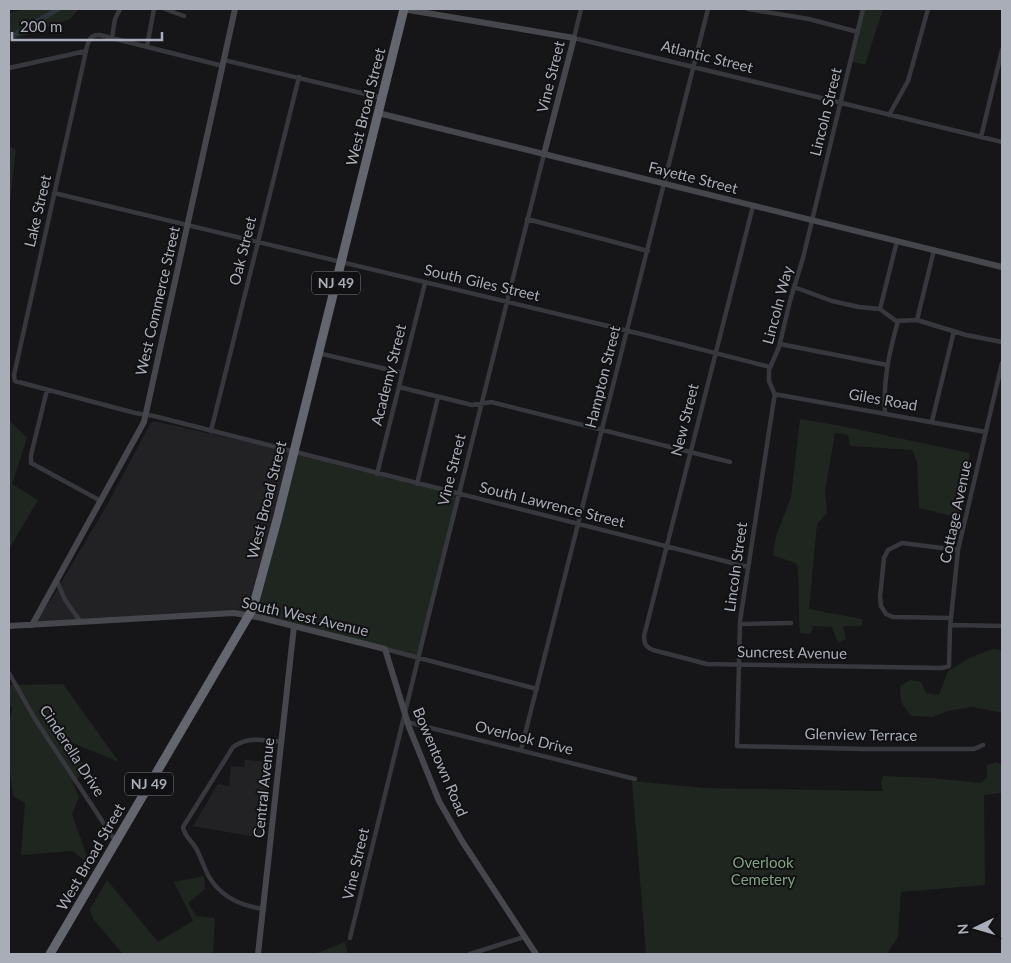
<svg xmlns="http://www.w3.org/2000/svg" width="1011" height="963" viewBox="0 0 1011 963" font-family="Lato,sans-serif">
  <style>
    .built { fill: #222225 }
    .green { fill: #1e261f }
    .lines { fill: none; stroke-linecap: round; stroke-linejoin: round }
    .canal { stroke: #2c353c; stroke-width: 5 }
    .street { stroke: #37383d; stroke-width: 4.5 }
    .secondary { stroke: #45474d; stroke-width: 6 }
    .highway { stroke: #63666e; stroke-width: 9 }
    .labels { text-anchor: middle; stroke-width: 4; stroke-linejoin: round; paint-order: stroke }
    .shield { fill: #111113; stroke: #7b7e86; stroke-width: 1 }
    .shield-label { font-size: 14px; font-weight: bold; fill: #a8adb8 }
    .street-label { font-size: 15px; fill: #a8adb8; stroke: #111113 }
    .park-label { font-size: 15px; fill: #7fa381; stroke: #111113 }
  </style>
  <rect width="100%" height="100%" fill="#161618"/>
  <path class="built" d="M153,421L293,452L249,615L32,625L52,598L107,505L150,424Z
    M245,760L271,762L262,838L193,826L218,784L229,786L231,766L244,767Z"/>
  <path class="green" d="M25,9H79L70,19L9,41V13Z
    M863,9H883L865,65L849,61Z
    M9,146L16,150L9,209Z
    M800,419L836,425L970,453L961,518L919,508L917,462L912,450L850,446L848,435L835,433L825,491L827,513L817,524L809,609L862,619V626H843L846,639L838,643L832,627L813,626L811,634L800,633C798,609 800,587 797,564L773,555L776,536L791,497Z
    M9,420L27,438L12,484L38,500L9,549Z
    M293,452L459,494L418,658L249,615Z
    M993,649L1002,650V713L972,707L948,711L932,717L911,716L901,702L900,686L910,680L921,682L926,693L939,695L948,671L971,657Z
    M63,684L119,762L70,742L86,769L73,783L79,797L72,814L90,865L73,851L21,855L25,803L13,796C11,771 2,731 13,709L9,704V685Z
    M997,762L1002,766V793L984,795L985,885L901,892L898,937L887,954H646L632,781L705,788L883,791L881,783L883,776L932,778L981,783L987,777V765Z
    M204,876L205,889L188,903L196,916L215,918L213,954H123L93,919L90,909L107,880L158,942L193,921L174,882Z
    M345,942L348,954H315Z"/>
  <g class="lines">
    <path class="canal" d="M9,38L58,9"/>
    <path class="street" d="M165,9L184,16
      M581,9L574,38L1002,142
      M748,9L809,19L858,32
      M863,9L803,258L790,301L779,347L769,370V381L775,395L774,399L740,621L737,746L864,749H974L983,745
      M112,38L115,19L120,9
      M147,46L154,9
      M224,60L382,98
      M223,66L100,35C89,34 88,42 86,51L14,375L15,381L135,413L154,416L748,567
      M9,68L86,51
      M889,115L908,81L928,9
      M981,137L1002,50
      M54,193L641,334L770,367
      M753,206L644,636C644,644 646,647 653,650L707,664L942,668L949,666L950,628L958,550L1002,363
      M527,219L648,251
      M794,287L832,301L859,307L880,309L896,321L917,320L966,335L1002,342
      M880,309L897,241
      M917,320L934,250
      M780,344L887,365
      M318,353L403,373
      M399,387L472,405L491,402L730,462
      M47,390L31,455V463L101,501
      M774,394L986,432
      M885,413C883,380 889,353 898,321
      M932,421L954,331
      M211,431L299,77
      M377,474L425,283
      M417,484L438,397
      M57,581L65,600L81,622
      M951,618L893,617L886,614L881,606L880,597L884,558L888,550L902,543L958,550
      M740,624L791,623
      M951,625L1002,626
      M385,649L537,689
      M9,673L35,719L116,842
      M407,722L635,779
      M521,750L708,9
      M264,909C241,906 220,897 208,875C204,867 201,858 197,850C193,842 184,836 183,827L233,747C248,736 265,740 282,742
      M350,938L430,610L544,154
      M470,954L524,937"/>
    <path class="secondary" d="M403,9L574,38L544,154
      M378,113L1002,267
      M32,625L144,422L235,9
      M9,626L234,613L262,618L385,649L409,727L439,801L462,841L536,954
      M258,954L294,626"/>
    <path class="highway" d="M50,954L253,608L277,520L404,9"/>
  </g>
  <g class="labels">
    <g class="shield">
      <rect x="312" y="271.5" width="48" height="23" rx="4"/>
      <rect x="125" y="772.5" width="48" height="23" rx="4"/>
    </g>
    <g class="shield-label">
      <text x="336" y="288">NJ 49</text>
      <text x="149" y="789">NJ 49</text>
    </g>
    <g class="street-label">
      <text transform="translate(707 57) rotate(14)" y="5">Atlantic Street</text>
      <text transform="translate(551 77) rotate(-76)" y="5">Vine Street</text>
      <text transform="translate(366 107) rotate(-76)" y="5">West Broad Street</text>
      <text transform="translate(826 112) rotate(-76)" y="5">Lincoln Street</text>
      <text transform="translate(693 178) rotate(14)" y="5">Fayette Street</text>
      <text transform="translate(38 211) rotate(-77)" y="5">Lake Street</text>
      <text transform="translate(243 251) rotate(-76)" y="5">Oak Street</text>
      <text transform="translate(482 283) rotate(13)" y="5">South Giles Street</text>
      <text transform="translate(158 301) rotate(-77)" y="5">West Commerce Street</text>
      <text transform="translate(778 305) rotate(-75)" y="5">Lincoln Way</text>
      <text transform="translate(389 375) rotate(-76)" y="5">Academy Street</text>
      <text transform="translate(603 377) rotate(-76)" y="5">Hampton Street</text>
      <text transform="translate(883 400) rotate(10)" y="5">Giles Road</text>
      <text transform="translate(685 420) rotate(-76)" y="5">New Street</text>
      <text transform="translate(452 470) rotate(-76)" y="5">Vine Street</text>
      <text transform="translate(267 500) rotate(-76)" y="5">West Broad Street</text>
      <text transform="translate(552 505) rotate(14)" y="5">South Lawrence Street</text>
      <text transform="translate(956 512) rotate(-78)" y="5">Cottage Avenue</text>
      <text transform="translate(736 567) rotate(-82)" y="5">Lincoln Street</text>
      <text transform="translate(305 617) rotate(13)" y="5">South West Avenue</text>
      <text transform="translate(792 653) rotate(1)" y="5">Suncrest Avenue</text>
      <text transform="translate(861 735) rotate(1)" y="5">Glenview Terrace</text>
      <text transform="translate(524 738) rotate(14)" y="5">Overlook Drive</text>
      <text transform="translate(72 751) rotate(57)" y="5">Cinderella Drive</text>
      <text transform="translate(440 762) rotate(67)" y="5">Bowentown Road</text>
      <text transform="translate(264 788) rotate(-84)" y="5">Central Avenue</text>
      <text transform="translate(91 857) rotate(-60)" y="5">West Broad Street</text>
      <text transform="translate(356 864) rotate(-77)" y="5">Vine Street</text>
    </g>
    <g class="park-label">
      <text x="763" y="868">Overlook<tspan x="763" dy="17">Cemetery</tspan></text>
    </g>
  </g>
  <rect width="1011" height="963" fill="none" stroke="#a8adb8" stroke-width="20"/>
  <g transform="translate(976 928) rotate(265)" stroke="#111113" stroke-width="4" paint-order="stroke">
  <path d="M0-4L9 19L0 12L-9 19Z" fill="#a8adb8"/>
  <text y="-8" font-size="14" font-weight="bold" text-anchor="middle" fill="#a8adb8">N</text>
  </g>
  <path d="M12 32v8h150v-8" fill="none" stroke="#a8adb8" stroke-width="2.5"/>
  <text x="20" y="32" font-size="15" fill="#a8adb8" stroke="#111113" stroke-width="4" paint-order="stroke">200 m</text>
</svg>
